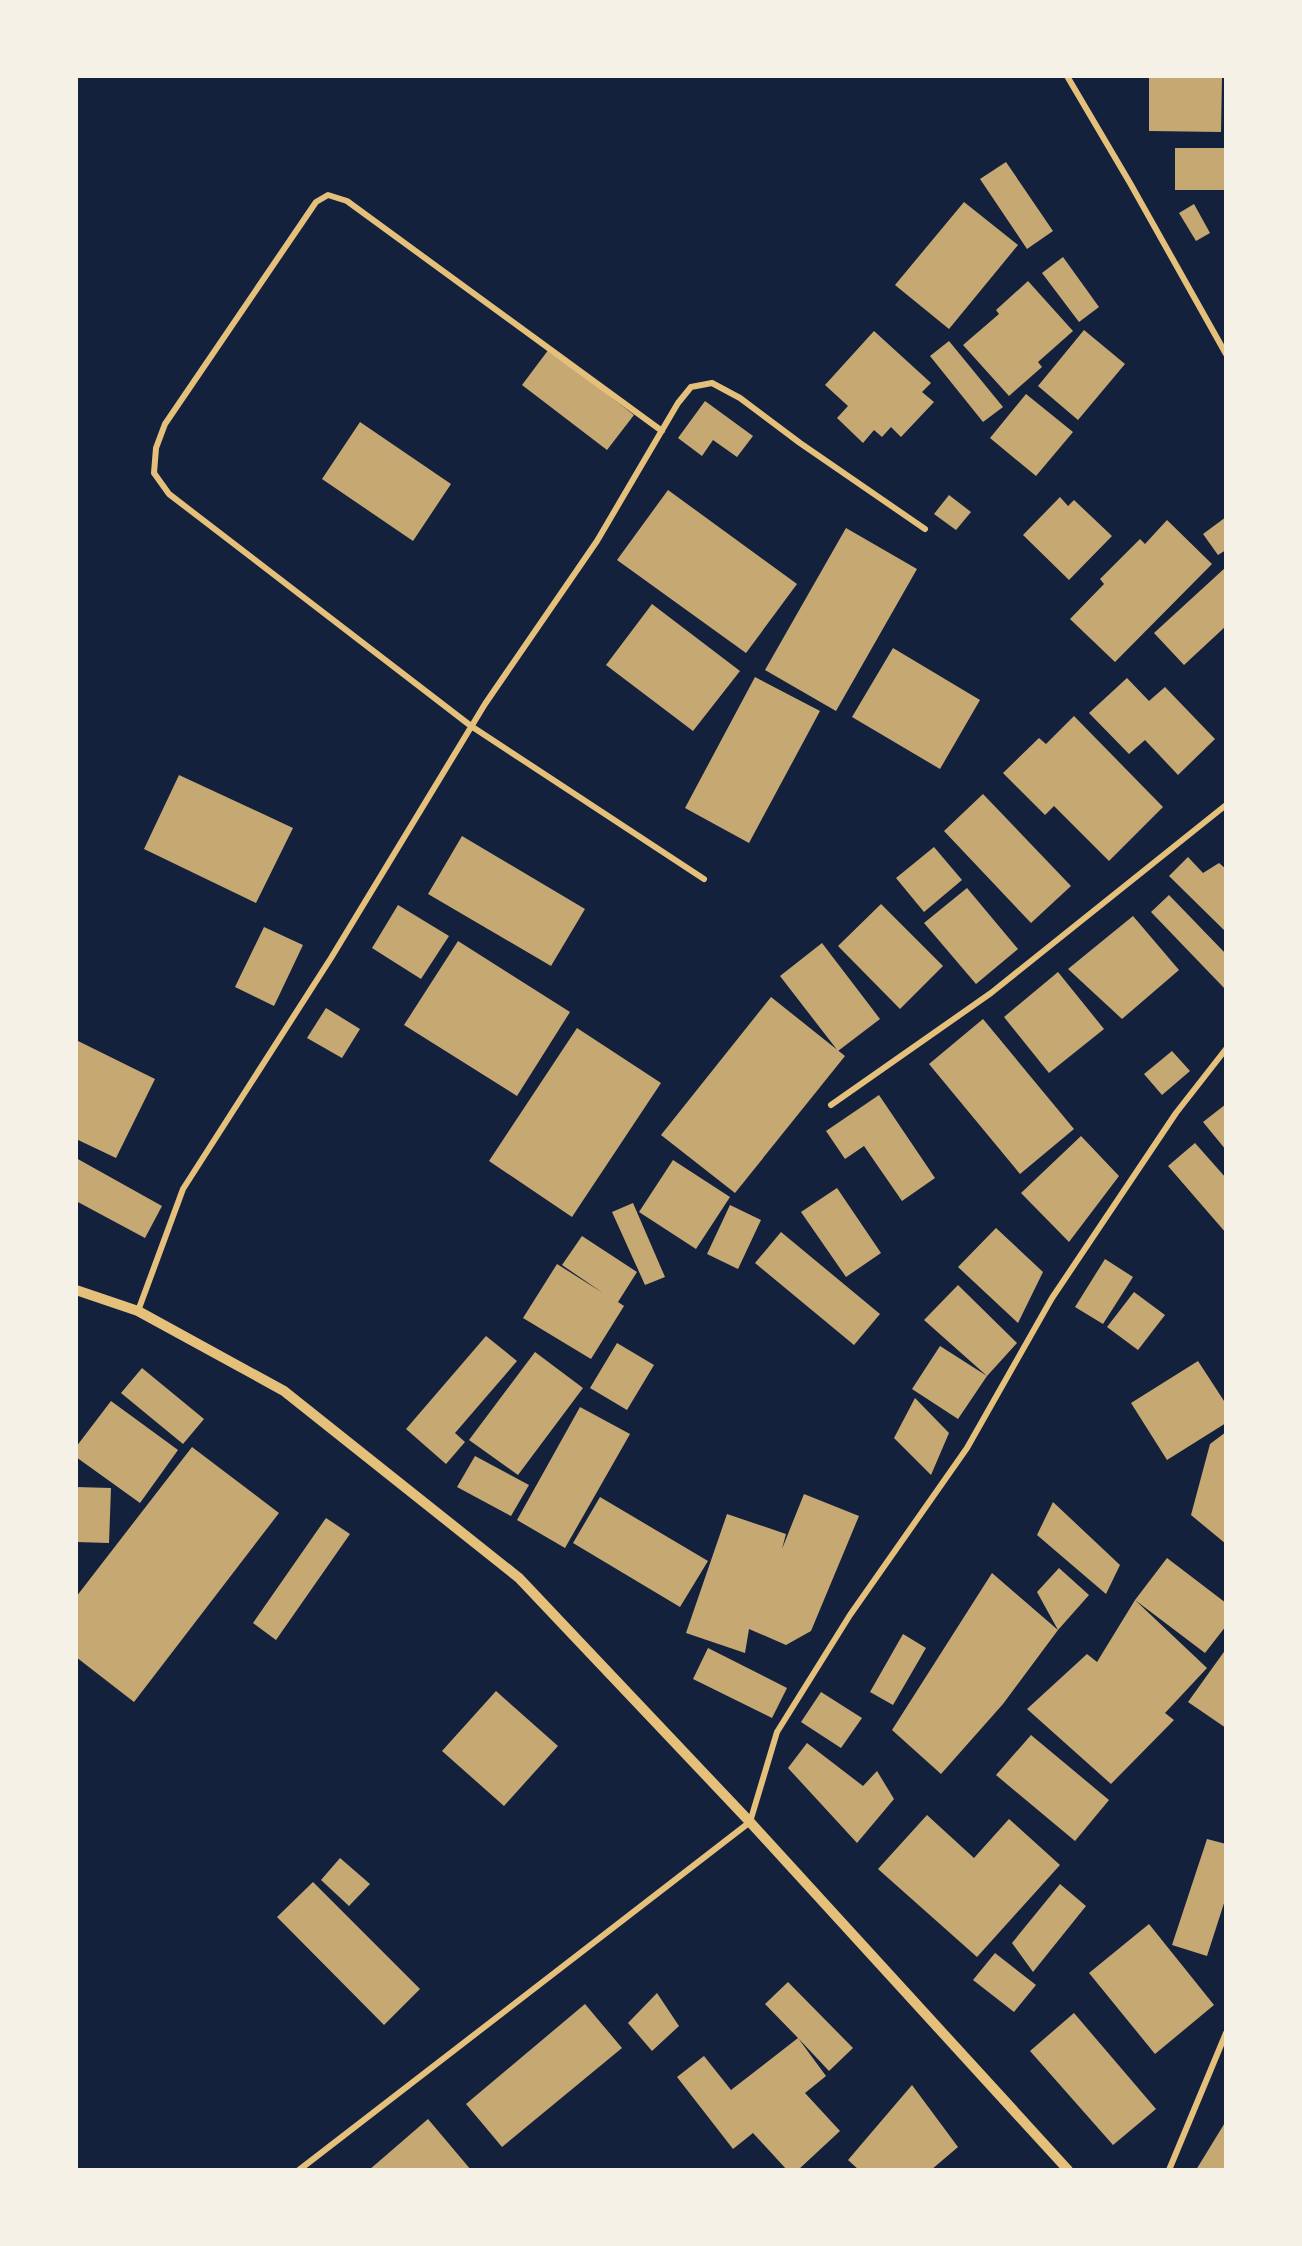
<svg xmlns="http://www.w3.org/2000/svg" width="1302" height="2246" viewBox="0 0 1302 2246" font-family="'Fira Sans',sans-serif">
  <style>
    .building { fill: #c6a872 }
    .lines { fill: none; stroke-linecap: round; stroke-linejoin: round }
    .minor { stroke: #e5c07b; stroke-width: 6 }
    .tertiary { stroke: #e5c07b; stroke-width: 10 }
  </style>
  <rect width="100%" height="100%" fill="#14213d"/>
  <path class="building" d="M1149,77L1222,78L1221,132L1149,131Z
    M1175,148H1226V190H1175Z
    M1006,162L1053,231L1027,249L980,179Z
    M964,202L1018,245L949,329L895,285Z
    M1194,204L1210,233L1196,241L1179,213Z
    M1063,257L1099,307L1079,322L1042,273Z
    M1028,281L1073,331L1038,362L1042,367L1009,396L963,345L999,314L996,310Z
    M1084,330L1125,364L1078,420L1038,386Z
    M874,331L931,383L922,392L934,402L901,437L891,427L882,437L874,430L863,443L837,418L848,406L825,385Z
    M949,341L1003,407L983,422L930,356Z
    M549,349L634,415L607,450L522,385Z
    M1026,394L1073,432L1036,476L990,438Z
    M705,401L753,436L737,457L713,440L702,456L678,438Z
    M360,422L451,484L413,541L322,479Z
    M668,490L797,584L746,653L617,560Z
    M949,495L971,512L956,530L934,514Z
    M1060,497L1068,506L1074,500L1112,536L1069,580L1023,535Z
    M1226,517V550L1218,555L1203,534Z
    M1167,520L1212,564L1115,662L1070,619L1104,584L1100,579L1140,539L1145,544Z
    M846,528L917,569L836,711L765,670Z
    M1226,567V626L1184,665L1154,633Z
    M652,604L740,671L693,731L606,665Z
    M893,648L980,700L940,769L852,717Z
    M755,677L820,711L749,843L685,808Z
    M1127,678L1149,701L1165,687L1215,739L1178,775L1145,740L1129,754L1089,713Z
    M1074,716L1163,807L1109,861L1054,806L1045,815L1003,773L1039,738L1046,744Z
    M179,775L293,828L256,903L144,849Z
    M983,794L1071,886L1031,923L944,831Z
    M462,836L585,909L551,966L428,894Z
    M934,847L962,880L924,912L896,878Z
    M1188,857L1203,873L1219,863L1226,869V932L1169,876Z
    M967,888L1018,949L976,984L924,923Z
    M1169,895L1226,954V990L1151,912Z
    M881,904L943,966L900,1009L838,946Z
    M398,905L449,936L421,979L372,948Z
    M1133,916L1179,970L1122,1019L1068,969Z
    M264,927L303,945L274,1006L235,987Z
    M458,941L570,1012L517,1096L404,1025Z
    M822,943L880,1019L838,1051L780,976Z
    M1058,972L1104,1029L1049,1073L1004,1017Z
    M771,997L845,1056L735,1193L661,1135Z
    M326,1008L360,1029L342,1058L307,1038Z
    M983,1019L1074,1129L1020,1174L929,1064Z
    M577,1028L661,1083L572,1217L489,1161Z
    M76,1040L155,1079L116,1158L76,1139Z
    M1172,1051L1190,1071L1162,1095L1144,1074Z
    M879,1095L935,1178L902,1201L864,1146L845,1159L826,1131Z
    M1226,1104V1150L1203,1122Z
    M1081,1136L1119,1176L1069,1242L1021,1193Z
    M1195,1143L1226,1178V1233L1168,1166Z
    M76,1158L162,1206L145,1238L76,1201Z
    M673,1160L730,1197L696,1249L639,1212Z
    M837,1188L881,1253L846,1277L801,1212Z
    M633,1203L665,1277L645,1285L612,1212Z
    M730,1205L761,1220L738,1269L707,1254Z
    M996,1228L1043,1272L1018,1323L958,1267Z
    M781,1232L880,1314L854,1345L755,1263Z
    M582,1236L637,1272L618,1302L624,1306L591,1359L523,1318L557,1264L603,1293L562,1265Z
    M1105,1259L1133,1277L1103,1324L1075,1307Z
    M958,1285L1017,1343L987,1376L958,1419L912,1389L940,1346L987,1376L924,1320Z
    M1134,1292L1165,1315L1138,1350L1107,1327Z
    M486,1336L517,1361L455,1433L465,1442L446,1464L406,1429Z
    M617,1343L654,1365L627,1410L590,1388Z
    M535,1352L583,1388L518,1475L469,1440Z
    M1198,1361L1226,1404V1423L1167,1460L1131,1403Z
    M142,1368L204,1419L183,1444L121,1393Z
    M915,1398L949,1433L931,1475L894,1438Z
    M111,1401L178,1450L140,1503L76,1457V1447Z
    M580,1407L630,1434L565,1548L517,1520Z
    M1226,1432V1544L1191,1515L1210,1444Z
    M192,1447L279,1513L134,1702L76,1657V1597Z
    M475,1456L529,1485L511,1516L457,1487Z
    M76,1487L111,1488L109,1543L76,1542Z
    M804,1494L859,1516L811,1631L786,1645L749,1629L745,1653L686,1633L727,1514L786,1534L782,1549Z
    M600,1497L708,1561L680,1607L573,1543Z
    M1053,1502L1120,1565L1106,1594L1037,1535Z
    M326,1518L350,1534L276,1640L253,1623Z
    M1167,1558L1226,1603V1626L1205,1653L1135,1600L1207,1668L1165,1713L1174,1720L1111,1784L1027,1709L1087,1654L1097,1662L1135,1600Z
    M1059,1568L1089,1595L1058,1630L1037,1592Z
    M992,1573L1058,1630L1003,1704L941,1774L892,1730Z
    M903,1634L926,1648L893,1705L870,1692Z
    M708,1648L787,1688L772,1718L693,1679Z
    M1226,1649V1728L1188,1702Z
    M496,1691L558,1746L504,1806L442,1751Z
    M821,1692L862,1718L841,1748L801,1722Z
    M1031,1735L1109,1800L1075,1841L996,1775Z
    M807,1743L863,1786L877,1771L894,1799L857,1843L788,1768Z
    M927,1815L974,1858L1009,1819L1060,1865L977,1957L878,1869Z
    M1207,1839L1226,1844V1897L1207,1956L1172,1945Z
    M340,1858L370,1884L349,1906L321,1880Z
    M313,1882L420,1989L384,2025L277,1917Z
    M1060,1884L1086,1906L1033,1972L1012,1943Z
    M1149,1924L1214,2005L1155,2054L1089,1973Z
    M995,1953L1036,1985L1014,2012L973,1980Z
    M788,1982L853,2048L829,2071L798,2038L826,2076L805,2093L840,2131L798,2170H787L753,2133L733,2149L677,2077L704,2056L731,2090L798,2038L765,2004Z
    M657,1993L679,2026L652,2051L628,2023Z
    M585,2004L622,2048L502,2147L466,2104Z
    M1074,2013L1156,2109L1113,2145L1030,2051Z
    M912,2085L958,2147L931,2170H859L848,2160Z
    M428,2119L471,2170H369Z
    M1226,2121V2170H1196Z"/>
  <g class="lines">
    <path class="minor" d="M1067,76L1130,183L1226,354
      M662,431L347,201L328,195L316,202L165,424L156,448L154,473L169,494L471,726L704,879
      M831,1105L991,993L1226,805
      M138,1311L183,1189L331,958L485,704L597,541L678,403L691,387L712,383L740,398L800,443L925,529
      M299,2170L750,1822L777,1732L850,1615L967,1448L1052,1298L1176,1113L1226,1049
      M1169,2170L1226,2033"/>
    <path class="tertiary" d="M76,1290L138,1311L284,1391L519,1578L750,1822L1068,2170"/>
  </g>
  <rect width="1302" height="2246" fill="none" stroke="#f6f1e7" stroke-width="156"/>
</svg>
